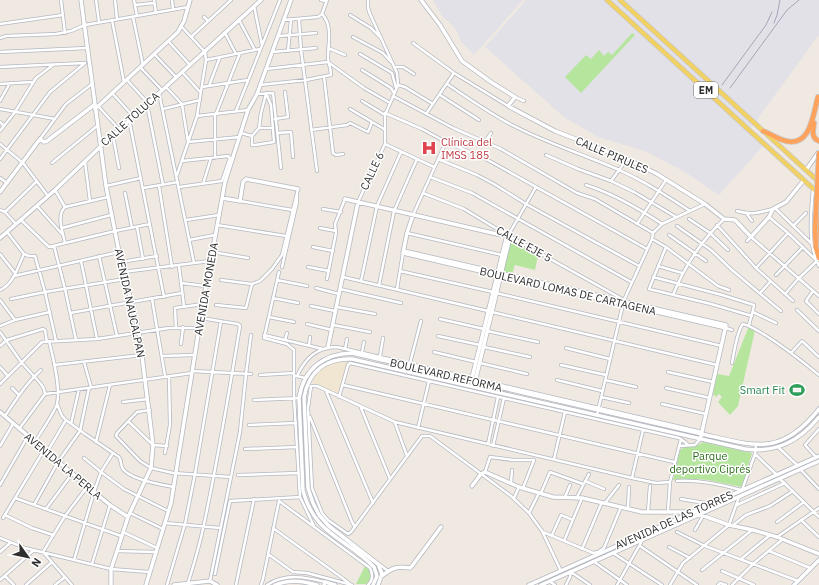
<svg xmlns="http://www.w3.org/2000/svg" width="819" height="585" viewBox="0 0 819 585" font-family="'IBM Plex Sans',sans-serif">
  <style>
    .industrial { fill: #e3e1e8 }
    .education { fill: #f0e6d1 }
    .green { fill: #b6e59e }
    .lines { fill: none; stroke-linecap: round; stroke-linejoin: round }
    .street-casing { stroke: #b4b7c1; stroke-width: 4 }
    .secondary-casing { stroke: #b4b7c1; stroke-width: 5 }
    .primary-casing { stroke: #c9c9c9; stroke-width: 5.5 }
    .highway-casing { stroke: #c9c9c9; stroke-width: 6 }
    .street { stroke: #fff; stroke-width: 2.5 }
    .secondary { stroke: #fff; stroke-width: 3.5 }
    .primary { stroke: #f2d163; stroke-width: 4 }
    .highway { stroke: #ffa35c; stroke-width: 4.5 }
    .rail { stroke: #a3a6b8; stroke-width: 1 }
    .highway-bridge-casing { stroke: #c9c9c9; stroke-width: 6; stroke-linecap: butt }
    .highway-bridge { stroke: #ffa35c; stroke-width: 4.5 }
    .labels { text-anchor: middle; stroke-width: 3; stroke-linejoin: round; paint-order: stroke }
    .shield { fill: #fff; stroke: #6d6d6d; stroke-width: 1 }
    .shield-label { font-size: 10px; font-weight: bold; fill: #2e2e2e }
    .street-label { font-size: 11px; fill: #2e2e2e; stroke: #fff }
    .health-label { font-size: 11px; fill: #be3a42; stroke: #fff; text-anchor: start }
    .leisure-label { font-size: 11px; fill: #27864d; stroke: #fff; text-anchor: end }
    .park-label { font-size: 11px; fill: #2c6e1b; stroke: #fff }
  </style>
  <rect width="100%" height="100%" fill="#efe9e1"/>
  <path class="industrial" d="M433,0H523L474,55L460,40L458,33L453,26L442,16Z
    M526,0H819V35L748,132L763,146L719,195L685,172L647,152L598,137L564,117L485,47Z"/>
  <path class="education" d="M348,360L339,395L314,384L312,379L322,368L331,363Z"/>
  <path class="green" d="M632,33L635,35L581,93L565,77L586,55L591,59L599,50L604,56L608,52L612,55Z
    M511,240L538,255L535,270L515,265L512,274L503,272Z
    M749,326L755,330L738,406L730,415L718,402L722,397L719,394L716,397L713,394L717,374L729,376Z
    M703,442L752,453L742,487L708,480L696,479L673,480L680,450C687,444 695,449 703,442Z
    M365,566C372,571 373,579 366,584H356Z"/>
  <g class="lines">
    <g class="street-casing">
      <path id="street" d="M61,0L65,33
        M96,0L99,22
        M115,0L117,19
        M134,0L137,16
        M154,0L156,13
        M172,0L173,9
        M321,0L326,1
        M135,5L154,3
        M254,6L262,45
        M322,14L327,0
        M350,15L371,28L381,38
        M133,17L143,65
        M204,17L208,21
        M299,19L301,50L317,171
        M112,20L124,82
        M239,20L255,50
        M284,20L318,17L322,14
        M0,24L63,15
        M225,33L236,54
        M279,36L316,33
        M191,37L231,0
        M353,37L383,53L391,62
        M0,38L6,36L56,34L71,31L85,25L188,7
        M169,42L190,65
        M413,43L454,73L508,106
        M328,48L345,55
        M288,51L291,20
        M0,52L87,48
        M272,52L316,48
        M360,54L392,73L396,88
        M155,55L176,77
        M206,60L260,49
        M0,67L85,63
        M394,67H403L414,74
        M141,68L162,90
        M266,69L328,62L364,88L390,103
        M362,70L391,88L394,93
        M182,72L201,93
        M324,77L333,153L336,155L343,154
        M127,80L148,103
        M0,84L32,82
        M447,84C468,98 489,113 512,125C546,143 583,154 619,170C644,181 667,196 690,211
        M260,85L306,80L331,75C331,70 329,65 328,59C328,44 333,25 322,14
        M398,85L405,87L433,104
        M209,86L220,57
        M166,87L182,104L188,142L240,137
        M202,87L248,80
        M112,93L133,116
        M159,93L194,263
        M257,94L273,93L281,168
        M440,95L479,120
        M393,96L453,128L501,149L577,193L595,199L653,233
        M515,97L524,101
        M0,101L10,83
        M362,101L385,115
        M147,104L163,185
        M98,106L119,129
        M0,109L55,119
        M163,109L200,100
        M350,109L384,129
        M236,111L280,0
        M385,113L422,129L446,142L486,159L647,249
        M215,114V158
        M216,114L240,53
        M426,114L454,73
        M197,116L248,110
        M129,119L164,297
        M275,119L288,117L285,92
        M0,122L4,126
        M259,128L252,136V145H255L274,142L271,105L266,93
        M259,128L261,113L266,94
        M259,128H273
        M311,130L347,125L350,123L368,132L372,122
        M0,131L15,112L36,78L53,65
        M241,133L252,136
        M277,133L291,132L293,157
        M113,136L119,168
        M40,139L66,104L92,84
        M485,142L491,133
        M0,144L23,163L48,196
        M385,144L434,167
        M546,155L578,169L611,181L634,192L676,217
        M0,159L50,92L85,63
        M438,159L477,175L494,184L526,204L639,266
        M85,162L90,201
        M52,163L97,126
        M177,175L197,116L206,60L205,52L182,27
        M430,177L472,193L631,282
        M0,178L7,183
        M611,181L627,159
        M203,184L211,158
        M586,185C614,194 638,208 662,224
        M106,186L141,178
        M159,186L172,267
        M179,187L222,181L230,158L228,156L182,161
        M143,188L178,182
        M813,189C811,214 807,243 819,266
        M55,190L65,207
        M125,193L132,228
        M423,193L464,209L507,235L509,234L536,187
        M240,201L292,210
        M358,202L385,144V115L398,85L397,73L370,14L368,8V0
        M37,206L63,235
        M65,207L108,197
        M65,207C56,215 63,233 65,243
        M775,208L812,244
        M323,209L341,212
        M0,210L5,212L16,224
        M737,211C751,215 759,213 773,209
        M5,212L37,181
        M747,214L752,221
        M413,215L446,142
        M769,217L788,233L816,260
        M689,219L710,233L728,250
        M21,220L49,247L115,231L150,224
        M186,220L219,215
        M637,224L666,180
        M217,225L286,236
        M717,225L756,268L793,301
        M677,226L711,250L732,270L781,311
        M793,226L806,213
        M137,227L143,259
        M62,228L111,215
        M320,228L336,231
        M7,232L24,254L29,256H35L45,292L56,341
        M407,233L502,255
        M669,235L706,261
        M509,236L624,300
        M652,239L666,247L718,286L729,290
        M189,240L215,235
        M747,241L751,237L819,296
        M54,246L65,289L76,340
        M313,247L333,251
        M666,247L649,289L711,304L752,316
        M212,252L248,258
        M0,254L15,273
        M99,256L117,336
        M81,261L97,339
        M121,262L157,256
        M179,266L184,306
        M658,266L682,273
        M282,267L297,202V196
        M308,267L329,271
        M756,268L788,233
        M400,271L493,292
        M123,272L210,261
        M279,272L264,338L287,344L294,350V398L300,497L314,526
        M776,275L803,247
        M14,276L119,252
        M343,277L488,311
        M653,277L722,295L754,305V306L749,325
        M327,279L336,233L335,224L345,199
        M221,280L252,284L260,281L272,269L282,255L298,189
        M277,280L307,286
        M361,281L377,206L401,152
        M181,283L206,286
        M379,285L394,211L417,159
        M316,288L339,294
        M340,289L401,303
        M397,289L403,253
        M0,290C14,284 18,266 24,254
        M813,291L806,301L819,314
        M496,293L722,346
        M760,293L770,282
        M785,294L798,279L818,260
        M673,295C685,265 701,241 724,219
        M273,298L298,303
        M11,299L45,292L125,279
        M152,299L165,376
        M0,300L15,320
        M216,305L246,308L252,284
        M311,306L335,311
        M337,307L375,314
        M797,310L819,331
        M492,312L717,365
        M753,312L776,323
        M70,313L182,293
        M269,317L294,322
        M440,319L484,329
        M307,324L332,330
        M333,325L370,332
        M0,326L15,320L50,312
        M176,328L175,308L203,304
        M726,328L732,330
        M487,331L538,342
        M0,332L22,363L41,384L44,389L45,394
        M264,335L323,349
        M438,336L480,345
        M285,340L287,333
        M181,344L183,327
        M309,345L310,337
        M0,346L7,340L43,329L45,330L47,342
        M484,347L530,357
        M566,348L610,359
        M345,349L347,339
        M362,352L364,342
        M434,352L476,362
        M791,353L802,341L819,357
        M162,356L195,355
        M380,356L383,338
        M84,362L91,387
        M410,363L421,321
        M480,363L527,374
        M732,363C734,353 737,330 743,324C751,326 758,331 765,335C784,347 802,361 819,375
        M54,365L142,355
        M561,365L606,375
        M0,367L8,376
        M192,371L251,374
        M668,372L713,382
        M260,375L294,373
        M294,376H297C305,359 316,347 337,347L702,432
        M297,376L305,378
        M557,380L602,391
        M605,380L636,387
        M0,384L42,342L97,339L169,328H199
        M343,385L674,462
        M12,388L19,395
        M666,388L710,398
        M326,391L373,503
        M45,394L192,373
        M339,397L348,365L350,363L679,438L685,442L688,445
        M601,397L629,403
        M254,400L299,398
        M123,402L148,399
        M57,404L62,416L66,420L85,434L119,457C122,461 120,465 123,469C130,479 162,485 174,487
        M662,404L706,414
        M361,408L390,479
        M150,410L137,412L117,433L116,436L140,461L151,468L173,473L231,477
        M597,415L624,300L652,239L653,233L662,224L705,204
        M5,416C16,400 26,383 41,370
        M310,417L352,522L355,527
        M129,422L153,445L167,446
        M395,423L407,456
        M71,424L79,389
        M249,425L296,423
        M418,428L429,381
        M19,429L45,394
        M35,442C40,433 55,412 57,404C61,388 53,357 49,341
        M96,442L110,385
        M488,444L498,397
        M0,446L13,424
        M493,446L504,398
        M679,446L695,445L700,439
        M778,447L797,465
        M245,449L297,447
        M47,452L66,420
        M165,453L170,425L169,376
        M755,454L776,474
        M816,457L805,445L819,429
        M84,458L101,472L124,489L168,511
        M554,459L565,412
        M800,469L819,489
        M485,472L490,457L513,460H534L523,488
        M238,475L298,473
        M632,478L643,430
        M780,479L819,517
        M585,481L604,489
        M677,481C701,480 719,484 741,490
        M511,483L512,470
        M0,485L28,436
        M742,490L755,454L756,445
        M541,493L550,472L583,484
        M565,497L570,485
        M577,497L589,474
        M15,498L121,536
        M514,498L519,487
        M681,499L711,504
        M279,501L370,568C373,574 373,580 368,585
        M605,503L619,485
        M34,505L58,462L80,431L89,388
        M737,505L785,483
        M628,508L629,487
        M46,509L72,474
        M668,511L670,482L681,439
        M648,512L650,486
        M130,513L163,529
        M529,513L539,493
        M5,515L32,528L53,535
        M3,518L44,450
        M801,520L819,537
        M777,522L804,502
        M165,523L220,528
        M732,526L746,515L770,506L793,491
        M273,528L341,577L350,584
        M695,530L703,516
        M123,532L157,548
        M543,532L593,553L598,552L604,548L621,507
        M677,532L705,546L798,581
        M552,535L561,515L573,520
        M777,537L819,508
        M0,538L25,548L111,569L149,572
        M564,541L582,498
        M640,546L697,585
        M669,547L690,558
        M582,549L602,502
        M117,551L156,552
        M769,551L810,568
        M0,552L10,543
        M613,553L662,585
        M268,554L293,572L307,573L352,585
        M741,559L770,535
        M74,560L94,492L101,472L113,453
        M593,561L627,585
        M92,564L110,505
        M379,564L388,571
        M702,570L752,530
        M561,571L542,531L529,513L511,496L430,436H422L351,532L348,534L328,520L322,513L312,488L308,408L311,386H317L395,422L632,478L656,483L670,482
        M722,571L754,585
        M571,572L590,585
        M215,574L230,501L300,497
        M5,576L14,585
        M0,580L34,550
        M210,581L240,432L246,374L251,335
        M549,581L555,585
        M188,583C194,564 200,544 204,524C218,459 229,393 240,326L238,324L201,318
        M26,585L52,562
        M55,585L65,577
        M72,585L43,552L65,516L87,487
        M167,585L185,524L195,474L221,321
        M236,585L254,499
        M261,585L263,579L279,501
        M267,585C286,573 305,577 325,582
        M566,585L570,577L571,571
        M617,585L647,532
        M670,585L683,563L729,525L739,497
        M718,585L720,583L726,585
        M732,585L753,564L783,539"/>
    </g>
    <g class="secondary-casing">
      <path id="secondary" d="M81,0L106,186L121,262L139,332L153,445L151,468L128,517L117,551L111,569V585
        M421,0L440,25L462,61L491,82L515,97L508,106L555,131L627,159L657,174L705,204L724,219L735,220L751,237L769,217L773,209L786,202L804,180
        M95,109L178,32L184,21L190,0
        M806,170L818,153
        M0,192L40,139L44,142L47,141L94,105
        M222,198L240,201L243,182L246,179L298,189
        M345,199L510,237L475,382
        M413,215L407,233L403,253L726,328
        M0,238L55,190L100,147L261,0
        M404,251L726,325L701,436
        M328,347L358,202
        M471,382L507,235
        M0,412L94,492L110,505L128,517
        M472,486L481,474L485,472L519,487L553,497L582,498L642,512H693L729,525L753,530L777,537L819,554
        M382,576C392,568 396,566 410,568L412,566L441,527
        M146,585L171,503L203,304L225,182L248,110L257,94L291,0
        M174,585L210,581L217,585
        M275,585C290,579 302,581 317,585
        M324,585L325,582L335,585
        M373,585L377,576L374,567C346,538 315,535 303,491L299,398C304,368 324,354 352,353L702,434C755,446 781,457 819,409
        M378,585L382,574L378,564L329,526L319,515L313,503L308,488L304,397C309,371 326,358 352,359L745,449C777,453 799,441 819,417
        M529,585L819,456
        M541,585L819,461
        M794,585L819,560"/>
    </g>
    <g class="primary-casing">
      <path id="primary" d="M607,0L819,194
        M620,0L819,182"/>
    </g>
    <g class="highway-casing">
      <path id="highway" d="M814,123C813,131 811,138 819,141
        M763,131C771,134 778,139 786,141C811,147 813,114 818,97
        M819,210L818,232L819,243
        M816,248L819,258"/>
    </g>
    <use href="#street" class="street"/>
    <use href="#secondary" class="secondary"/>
    <use href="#primary" class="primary"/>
    <use href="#highway" class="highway"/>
    <path class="rail" d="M774,23L777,15L780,0
      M722,85L766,25L772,12
      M730,88L787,10L799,0"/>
    <g class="highway-bridge-casing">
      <path id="highway-bridge" d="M816,248L815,230L819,153"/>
    </g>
    <use href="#highway-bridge" class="highway-bridge"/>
  </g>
  <defs>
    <g id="hospital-bare" transform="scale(1.2)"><path d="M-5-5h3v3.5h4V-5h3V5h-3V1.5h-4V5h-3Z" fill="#e0444e" stroke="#fff" stroke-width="2.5" paint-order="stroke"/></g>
    <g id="stadium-bare" transform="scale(1.2)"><path d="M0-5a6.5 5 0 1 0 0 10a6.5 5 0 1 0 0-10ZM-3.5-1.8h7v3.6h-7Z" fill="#2e9e5b" stroke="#fff" stroke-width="2.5" paint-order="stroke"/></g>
  </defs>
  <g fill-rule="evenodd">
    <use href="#hospital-bare" x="429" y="148"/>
    <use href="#stadium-bare" x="797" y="390"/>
  </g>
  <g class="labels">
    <rect class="shield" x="694" y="82" width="24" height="16" rx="3"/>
    <g class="shield-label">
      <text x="706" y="94">EM</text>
    </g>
    <g class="street-label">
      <text transform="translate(130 119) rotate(-42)" y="4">CALLE TOLUCA</text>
      <text transform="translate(612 155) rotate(23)" y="4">CALLE PIRULES</text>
      <text transform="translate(372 171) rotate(-65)" y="4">CALLE 6</text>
      <text transform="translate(524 244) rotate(29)" y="4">CALLE EJE 5</text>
      <text transform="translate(206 289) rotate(-80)" y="4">AVENIDA MONEDA</text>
      <text transform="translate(568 291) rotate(13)" y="4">BOULEVARD LOMAS DE CARTAGENA</text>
      <text transform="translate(130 303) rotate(78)" y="4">AVENIDA NAUCALPAN</text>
      <text transform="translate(446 375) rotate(13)" y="4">BOULEVARD REFORMA</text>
      <text transform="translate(63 466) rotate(40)" y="4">AVENIDA LA PERLA</text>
      <text transform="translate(674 520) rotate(-24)" y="4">AVENIDA DE LAS TORRES</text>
    </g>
    <g class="health-label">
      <text x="441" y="146">Clínica del<tspan x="441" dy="13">IMSS 185</tspan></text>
    </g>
    <g class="leisure-label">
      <text x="785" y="394">Smart Fit</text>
    </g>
    <g class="park-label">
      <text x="710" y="460">Parque<tspan x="710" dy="13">deportivo Ciprés</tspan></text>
    </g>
  </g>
  <g transform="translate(28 557) rotate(123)" stroke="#ffffff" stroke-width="3" paint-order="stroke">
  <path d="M0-3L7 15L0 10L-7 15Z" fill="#2e2e2e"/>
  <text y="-6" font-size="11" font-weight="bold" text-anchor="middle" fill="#2e2e2e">N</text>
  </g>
</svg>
